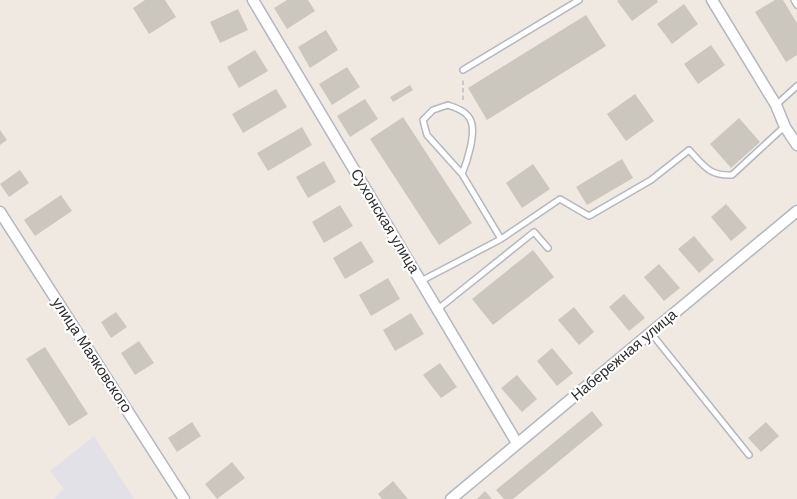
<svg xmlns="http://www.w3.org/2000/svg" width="797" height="499" viewBox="0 0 797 499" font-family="Arial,sans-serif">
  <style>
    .industrial { fill: #e3e1e8 }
    .building { fill: #cbc7bf }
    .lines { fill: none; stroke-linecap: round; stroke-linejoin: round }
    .service-casing { stroke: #b4b7c1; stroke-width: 8 }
    .minor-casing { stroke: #b4b7c1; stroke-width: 13 }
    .path { stroke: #c9c9c9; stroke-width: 2; stroke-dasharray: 4.5 3; stroke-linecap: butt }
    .service { stroke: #fff; stroke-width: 5 }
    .minor { stroke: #fff; stroke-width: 10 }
    .labels { text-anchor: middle; stroke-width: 4.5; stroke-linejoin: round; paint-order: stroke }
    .street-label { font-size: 15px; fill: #2e2e2e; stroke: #fff }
  </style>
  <rect width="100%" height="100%" fill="#efe9e1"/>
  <path class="industrial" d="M94,436L134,499H53L64,489L50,471Z"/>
  <path class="building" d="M145,0H165L176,17L149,34L133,8Z
    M287,0H308L315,11L287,29L274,8Z
    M619,0H657L658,2L632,21L617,1Z
    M775,0H783L797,23V55L786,62L755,12Z
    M684,4L698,24L672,44L657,24Z
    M238,9L248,30L220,43L210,22Z
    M586,15L606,46L487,120L468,88Z
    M326,30L338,50L310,68L298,47Z
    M711,45L725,65L698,84L684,64Z
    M255,50L268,71L239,88L227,67Z
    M347,67L360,87L332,105L319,84Z
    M410,85L413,90L393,102L390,97Z
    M276,89L287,107L243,133L232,114Z
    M635,94L654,121L626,141L607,114Z
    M365,99L378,119L350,137L337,116Z
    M403,117L472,223L439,245L370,139Z
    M739,118L760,142L731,168L710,144Z
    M302,127L312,145L268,171L257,153Z
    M0,130L7,140L0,145Z
    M622,159L633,178L587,205L576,187Z
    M324,161L336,182L308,198L296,177Z
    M533,164L550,189L522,208L506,183Z
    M20,170L29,183L9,197L0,184Z
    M61,195L72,211L35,236L24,220Z
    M726,204L747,228L731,241L711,217Z
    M340,205L353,226L324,243L312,222Z
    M694,236L714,260L699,273L678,249Z
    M361,241L374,262L345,279L333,258Z
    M533,250L554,277L493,325L472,299Z
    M659,264L680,288L664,301L644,277Z
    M388,278L400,299L371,316L359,295Z
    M624,294L645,318L629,331L609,307Z
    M574,307L594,332L579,345L558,320Z
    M116,312L127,327L111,338L101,322Z
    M411,313L424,334L395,351L383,330Z
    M139,341L154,363L135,375L121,353Z
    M45,347L88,414L69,426L26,359Z
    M552,348L573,373L557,386L537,361Z
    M440,363L457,387L441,398L423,375Z
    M517,375L537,399L522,412L501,388Z
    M592,411L603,425L513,499H504L496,490Z
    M192,422L201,436L177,452L168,438Z
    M766,422L779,436L761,452L748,438Z
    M232,462L245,478L217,499L205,484Z
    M393,481L408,499H382L378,494Z
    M485,491L492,499H477Z"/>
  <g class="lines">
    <g class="service-casing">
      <path id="service" d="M794,0L797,5
        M463,70L579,0
        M776,105L797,86
        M501,239L560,199L589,216L651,180L689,150C704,166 709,176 732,175L784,127
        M421,281L501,239L462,174C467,162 476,134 471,121C467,111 456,108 448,105L433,110L423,120L427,135L462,174
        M438,309L534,232L548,248
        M651,333L749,455"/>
    </g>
    <g class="minor-casing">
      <path id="minor" d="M253,0L517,443
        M712,0L776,105L785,127L797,145
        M0,212L184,499
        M451,499L797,211"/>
    </g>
    <path class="path" d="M463,100V79"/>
    <use href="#service" class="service"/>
    <use href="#minor" class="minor"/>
  </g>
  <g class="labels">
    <g class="street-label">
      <text transform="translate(385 221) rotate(59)" y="5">Сухонская улица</text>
      <text transform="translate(92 355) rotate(57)" y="5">улица Маяковского</text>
      <text transform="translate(624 355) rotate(-40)" y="5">Набережная улица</text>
    </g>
  </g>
</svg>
